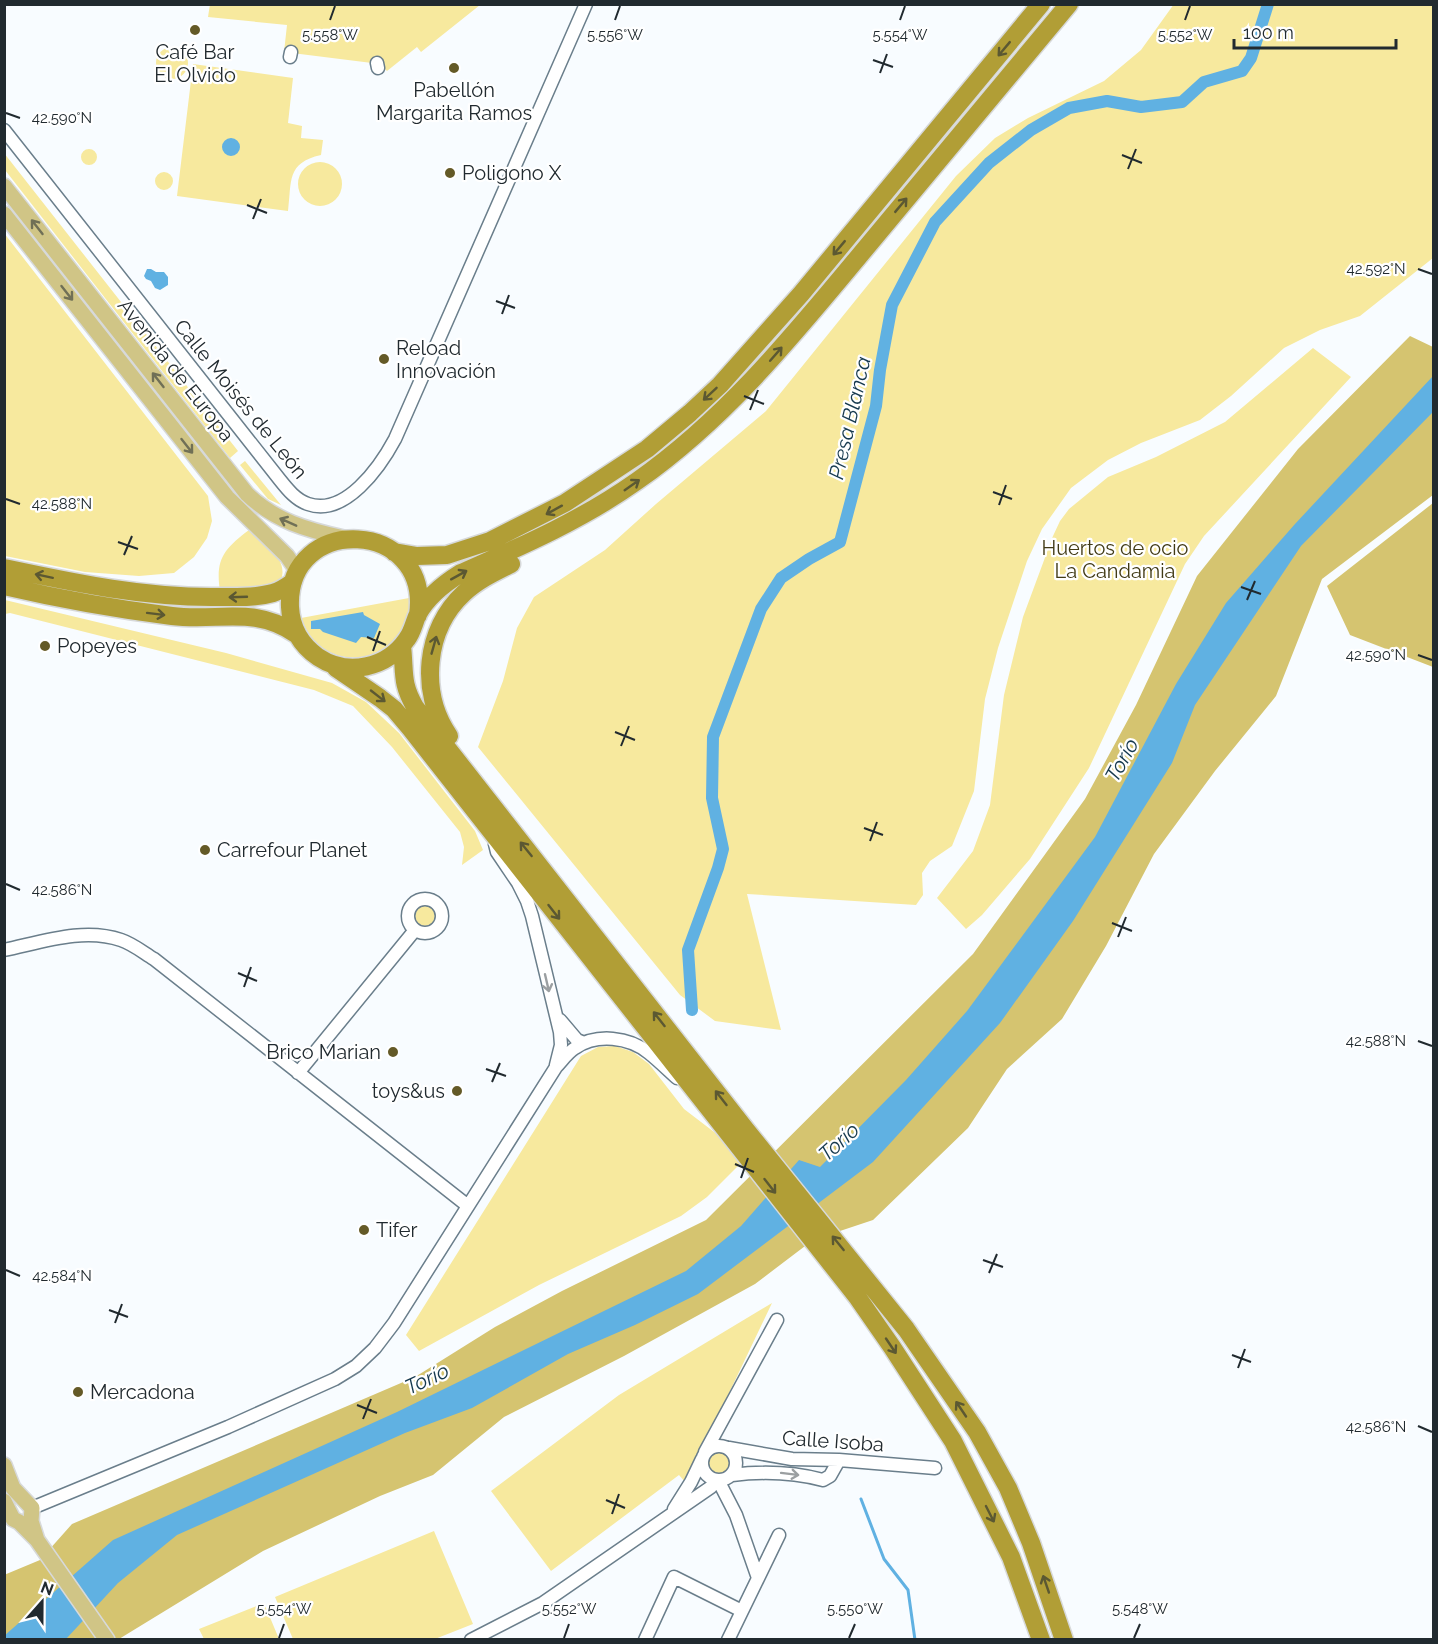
<svg xmlns="http://www.w3.org/2000/svg" width="1438" height="1644" viewBox="0 0 1438 1644" font-family="Raleway,sans-serif">
  <style>
    .green { fill: #f7e99e }
    .forest { fill: #d5c470 }
    .water { fill: #60b1e2 }
    .lines { fill: none; stroke-linecap: round; stroke-linejoin: round }
    .stream { stroke: #60b1e2; stroke-width: 3 }
    .canal { stroke: #60b1e2; stroke-width: 12 }
    .minor-casing { stroke: #6a7e8b; stroke-width: 15 }
    .major-casing { stroke: #d7d9da; stroke-width: 18 }
    .highway-casing { stroke: #d7d9da; stroke-width: 21 }
    .minor { stroke: #fff; stroke-width: 12 }
    .major { stroke: #d0c586; stroke-width: 15 }
    .highway { stroke: #b19e36; stroke-width: 18 }
    .oneway { stroke: #5b5832 }
    .oneway2 { stroke: #707056 }
    .oneway3 { stroke: #9b9fa1 }
    .ticks { fill: none; stroke: #212a2f; stroke-width: 2 }
    .poi-dot { fill: #645a27; stroke: #fff; stroke-width: 2 }
    .labels { text-anchor: middle; stroke-width: 4.5; stroke-linejoin: round; paint-order: stroke }
    .poi-label { font-size: 20px; fill: #212a2f; stroke: #fff; text-anchor: start }
    .street-label { font-size: 20px; fill: #212a2f; stroke: #fff }
    .park-label { font-size: 20px; fill: #413a15; stroke: #fff }
    .water-label { font-size: 21px; font-style: italic; fill: #16394e; stroke: #fff }
    .ticks-label { font-size: 15px; text-anchor: middle; fill: #212a2f; stroke: #fff; stroke-width: 4.5; stroke-linejoin: round; paint-order: stroke }
  </style>
  <rect width="100%" height="100%" fill="#f8fcff"/>
  <path class="green" d="M210,4H479L480,5L421,52L417,47L387,71L380,64L284,52L287,25L208,17Z
    M1174,4L1433,5V258L1360,316L1320,330L1284,348L1231,396L1200,420L1141,443L1108,460L1071,488L1042,529L1027,561L998,648L985,699L974,791L952,846L930,861L922,873L923,895L916,905L747,894L781,1030L715,1021L680,995L478,747L503,681L517,628L534,597L605,550L656,504L766,411L956,176L995,138L1028,118L1104,81L1141,50Z
    M156 63a16 16 0 1 1 32 0a16 16 0 1 1-32 0Z
    M193,64L293,78L288,123L302,126L301,138L323,140L321,155C286,163 292,181 288,211L177,196Z
    M81 157a8 8 0 1 1 16 0a8 8 0 1 1-16 0Z
    M4,153L238,451L230,458L5,170Z
    M298 184a22 22 0 1 1 44 0a22 22 0 1 1-44 0Z
    M155 181a9 9 0 1 1 18 0a9 9 0 1 1-18 0Z
    M4,233L208,496L212,521L207,538L194,557L174,573L139,576L85,572L5,556Z
    M1313,348L1351,377L1204,536L1185,564L1089,768L1030,859L982,915L966,929L937,898L973,851L990,805L1004,695L1023,617L1053,536L1060,521L1069,509L1108,477L1156,457L1225,422Z
    M245,461L281,505L268,499L240,465Z
    M249,530C263,543 289,558 281,580L273,586L220,591C215,559 224,549 249,530Z
    M409,598C416,646 360,673 322,648C312,641 306,630 301,618Z
    M5,600L226,653L332,683L366,702L399,733L475,831L483,850L462,865L464,847L460,832L392,747L353,706L314,690L10,613L5,614Z
    M415 916a10 10 0 1 1 20 0a10 10 0 1 1-20 0Z
    M615,1046L633,1052L649,1064L684,1109L718,1135L740,1164L707,1197L681,1216L539,1285L419,1351L406,1335L581,1056L598,1047Z
    M772,1303L686,1483L679,1475L551,1571L491,1491L619,1395Z
    M706 1463a13 13 0 1 1 26 0a13 13 0 1 1-26 0Z
    M434,1531L473,1624L435,1639H293L275,1597Z
    M264,1603L279,1639H204L199,1629Z"/>
  <path class="forest" d="M1410,336L1433,347V495L1322,579L1276,696L1215,771L1154,854L1106,946L1062,1019L1007,1069L968,1128L873,1220L813,1240L755,1284L624,1356L504,1417L433,1475L380,1496L263,1551L119,1639H5L4,1575L40,1560L72,1524L415,1377L495,1327L562,1291L706,1220L973,954L1085,799L1136,705L1197,576L1298,449Z
    M1433,503V667L1350,635L1327,586Z"/>
  <path class="water" d="M222 147a9 9 0 1 1 18 0a9 9 0 1 1-18 0Z
    M147,269H151L156,272H164L168,277V285L160,290L155,288L151,281L146,279L144,276Z
    M1433,376V412L1301,546L1195,705L1172,763L1073,921L1000,1023L873,1162L698,1294L635,1325L568,1354L472,1408L405,1433L177,1535L118,1583L66,1639H5L4,1636L113,1540L397,1412L686,1271L741,1226L799,1160L820,1167L906,1080L967,1011L1095,837L1176,684L1226,603L1295,524Z
    M363,612L364,615L380,624L374,638L361,637L356,643L323,632L320,629H311V621Z"/>
  <g class="lines">
    <path class="stream" d="M861,1499L884,1559L908,1590L915,1640"/>
    <path class="canal" d="M692,1010L688,950L718,868L723,849L712,798L713,737L761,609L781,578L809,559L840,542L876,406L880,370L892,305L935,222L989,163L1031,130L1069,108L1107,101L1141,107L1182,102L1204,82L1242,71L1251,58L1268,4"/>
    <g class="minor-casing">
      <path id="minor" d="M290,57L291,52
        M377,63L378,68
        M4,130L280,480C288,490 296,500 308,504C345,517 380,467 395,439L586,4
        M495,844L497,852L518,883L527,901L532,916L560,1032L561,1045L556,1065
        M408 916a17 17 0 1 1 34 0a17 17 0 1 1-34 0Z
        M4,950C42,942 84,927 121,940C133,944 144,953 154,959L468,1206
        M560,1020L577,1040L584,1043
        M298,1073L415,930
        M702 1463a17 17 0 1 1 34 0a17 17 0 1 1-34 0Z
        M729,1448L792,1459L839,1460L935,1468
        M705,1452L777,1320
        M732,1475C764,1471 792,1472 823,1480L830,1476L839,1460
        M718,1480L736,1515L758,1578
        M32,1508L228,1427L335,1379L356,1366L375,1348L394,1323L556,1067C562,1061 567,1053 575,1048C597,1033 629,1037 649,1053C659,1061 668,1070 677,1078
        M674,1509L691,1482L702,1459
        M471,1640L543,1603L711,1487L716,1480
        M645,1640L674,1577L742,1611
        M728,1640L779,1535"/>
    </g>
    <g class="major-casing">
      <path id="major" d="M4,186L247,494C275,521 307,530 344,538
        M4,214L227,497L287,556L298,572
        M4,1465L13,1488L32,1508L31,1521L37,1540
        M4,1501L13,1519L19,1522L37,1540L107,1640"/>
    </g>
    <g class="highway-casing">
      <path id="highway" d="M394,552L417,556L447,555L490,541L565,503L647,449L690,413L720,385L801,294L1041,4
        M4,568C75,583 145,598 218,597C236,597 256,598 273,593C280,591 286,587 293,582
        M4,586C60,599 115,609 172,616C218,622 254,605 296,634
        M418,615C432,519 286,512 290,607C291,628 301,645 318,657C348,677 387,668 407,639C413,631 414,622 418,614C427,597 445,583 461,573C522,546 582,520 637,481C727,418 796,332 865,249C933,167 1001,86 1069,4
        M402,646C405,673 401,683 415,707L746,1130L906,1329L977,1432L1008,1488L1031,1543L1064,1640
        M336,668L380,698L394,709L410,728L858,1298L892,1347L953,1441L1011,1557L1041,1640
        M449,736C419,692 425,629 464,593C478,580 495,572 511,564"/>
    </g>
    <use href="#minor" class="minor"/>
    <use href="#major" class="major"/>
    <use href="#highway" class="highway"/>
  </g>
  <defs><path id="oneway-shaft" d="M-6 0H5M1.5-3L5.5 0L1.5 3" fill="none" stroke-width="1.6" stroke-linecap="round" stroke-linejoin="round" transform="scale(1.5)"/></defs>
  <g class="oneway">
    <use href="#oneway-shaft" transform="translate(1004 49) rotate(130)"/>
    <use href="#oneway-shaft" transform="translate(901 205) rotate(-50)"/>
    <use href="#oneway-shaft" transform="translate(839 248) rotate(130)"/>
    <use href="#oneway-shaft" transform="translate(776 354) rotate(-49)"/>
    <use href="#oneway-shaft" transform="translate(710 394) rotate(137)"/>
    <use href="#oneway-shaft" transform="translate(632 485) rotate(-35)"/>
    <use href="#oneway-shaft" transform="translate(554 510) rotate(151)"/>
    <use href="#oneway-shaft" transform="translate(459 575) rotate(-29)"/>
    <use href="#oneway-shaft" transform="translate(44 576) rotate(-168)"/>
    <use href="#oneway-shaft" transform="translate(238 597) rotate(178)"/>
    <use href="#oneway-shaft" transform="translate(156 614) rotate(7)"/>
    <use href="#oneway-shaft" transform="translate(434 645) rotate(-74)"/>
    <use href="#oneway-shaft" transform="translate(378 696) rotate(38)"/>
    <use href="#oneway-shaft" transform="translate(526 849) rotate(-129)"/>
    <use href="#oneway-shaft" transform="translate(554 912) rotate(52)"/>
    <use href="#oneway-shaft" transform="translate(659 1019) rotate(-128)"/>
    <use href="#oneway-shaft" transform="translate(721 1098) rotate(-128)"/>
    <use href="#oneway-shaft" transform="translate(770 1186) rotate(52)"/>
    <use href="#oneway-shaft" transform="translate(838 1243) rotate(-129)"/>
    <use href="#oneway-shaft" transform="translate(891 1346) rotate(56)"/>
    <use href="#oneway-shaft" transform="translate(961 1409) rotate(-124)"/>
    <use href="#oneway-shaft" transform="translate(990 1514) rotate(63)"/>
    <use href="#oneway-shaft" transform="translate(1046 1584) rotate(-109)"/>
  </g>
  <g class="oneway2">
    <use href="#oneway-shaft" transform="translate(37 227) rotate(-128)"/>
    <use href="#oneway-shaft" transform="translate(67 293) rotate(52)"/>
    <use href="#oneway-shaft" transform="translate(158 380) rotate(-128)"/>
    <use href="#oneway-shaft" transform="translate(187 446) rotate(52)"/>
    <use href="#oneway-shaft" transform="translate(288 522) rotate(-156)"/>
  </g>
  <g class="oneway3">
    <use href="#oneway-shaft" transform="translate(547 983) rotate(77)"/>
    <use href="#oneway-shaft" transform="translate(790 1474) rotate(7)"/>
  </g>
  <path class="ticks" d="M330,20L335,6M615,20L620,6M900,20L905,6M1185,20L1190,6M873,60L893,67M880,73L887,54M6,113L20,118M1122,155L1142,163M1128,169L1136,149M247,205L267,213M253,219L261,199M1418,269L1432,274M496,301L515,308M502,314L509,295M744,396L764,404M750,410L758,390M993,492L1012,499M6,499L20,504M999,505L1006,485M118,542L138,549M124,555L132,536M1241,587L1261,594M1247,600L1255,581M367,637L386,645M373,651L380,631M1418,655L1432,660M615,732L635,740M621,746L629,726M864,828L883,835M870,841L877,822M6,884L20,890M1112,923L1132,931M1118,937L1126,917M238,973L257,981M244,987L251,967M1418,1041L1432,1046M486,1069L506,1076M492,1082L500,1063M735,1164L754,1172M741,1178L748,1158M983,1260L1003,1267M6,1270L20,1276M989,1273L997,1254M109,1310L128,1317M115,1323L122,1304M1232,1355L1251,1362M1238,1368L1245,1349M357,1405L377,1413M363,1419L371,1399M1418,1426L1432,1432M606,1500L625,1508M612,1514L619,1494M279,1638L284,1624M564,1638L569,1624M849,1638L855,1624M1134,1638L1140,1624"/>
  <g class="poi-dot">
    <circle cx="195" cy="30" r="6"/>
    <circle cx="454" cy="68" r="6"/>
    <circle cx="450" cy="173" r="6"/>
    <circle cx="384" cy="359" r="6"/>
    <circle cx="45" cy="646" r="6"/>
    <circle cx="205" cy="850" r="6"/>
    <circle cx="393" cy="1052" r="6"/>
    <circle cx="457" cy="1091" r="6"/>
    <circle cx="364" cy="1230" r="6"/>
    <circle cx="78" cy="1392" r="6"/>
  </g>
  <g class="labels">
    <g class="poi-label">
      <text x="195" y="59" text-anchor="middle">Café Bar<tspan x="195" dy="23">El Olvido</tspan></text>
      <text x="454" y="97" text-anchor="middle">Pabellón<tspan x="454" dy="23">Margarita Ramos</tspan></text>
      <text x="462" y="180">Poligono X</text>
      <text x="396" y="355">Reload<tspan x="396" dy="23">Innovación</tspan></text>
      <text x="57" y="653">Popeyes</text>
      <text x="217" y="857">Carrefour Planet</text>
      <text x="381" y="1059" text-anchor="end">Brico Marian</text>
      <text x="445" y="1098" text-anchor="end">toys&amp;us</text>
      <text x="376" y="1237">Tifer</text>
      <text x="90" y="1399">Mercadona</text>
    </g>
    <g class="street-label">
      <text transform="translate(176 370) rotate(52)" y="7">Avenida de Europa</text>
      <text transform="translate(241 399) rotate(51)" y="7">Calle Moisés de León</text>
      <text transform="translate(833 1441) rotate(4)" y="7">Calle Isoba</text>
    </g>
    <g class="park-label">
      <text x="1115" y="555">Huertos de ocio<tspan x="1115" dy="23">La Candamia</tspan></text>
    </g>
    <g class="water-label">
      <text transform="translate(850 418) rotate(-77)" y="7">Presa Blanca</text>
      <text transform="translate(1122 760) rotate(-61)" y="7">Torío</text>
      <text transform="translate(839 1142) rotate(-42)" y="7">Torío</text>
      <text transform="translate(427 1379) rotate(-25)" y="7">Torío</text>
    </g>
  </g>
  <g class="ticks-label">
    <text x="330" y="40">5.558°W</text>
    <text x="615" y="40">5.556°W</text>
    <text x="900" y="40">5.554°W</text>
    <text x="1185" y="40">5.552°W</text>
    <text x="62" y="123">42.590°N</text>
    <text x="1376" y="274">42.592°N</text>
    <text x="62" y="509">42.588°N</text>
    <text x="1376" y="660">42.590°N</text>
    <text x="62" y="895">42.586°N</text>
    <text x="1376" y="1046">42.588°N</text>
    <text x="62" y="1281">42.584°N</text>
    <text x="1376" y="1432">42.586°N</text>
    <text x="284" y="1614">5.554°W</text>
    <text x="569" y="1614">5.552°W</text>
    <text x="855" y="1614">5.550°W</text>
    <text x="1140" y="1614">5.548°W</text>
  </g>
  <rect width="1438" height="1644" fill="none" stroke="#212a2f" stroke-width="12"/>
  <g transform="translate(42 1602) rotate(21)" stroke="#ffffff" stroke-width="4.5" paint-order="stroke">
  <path d="M0-4.5L10 22L0 15L-10 22Z" fill="#212a2f"/>
  <text y="-9" font-size="16" font-weight="bold" text-anchor="middle" fill="#212a2f">N</text>
  </g>
  <path d="M1234 39v9h162v-9" fill="none" stroke="#212a2f" stroke-width="3"/>
  <text x="1243" y="39" font-size="18" fill="#212a2f" stroke="#ffffff" stroke-width="4.5" paint-order="stroke">100 m</text>
</svg>
